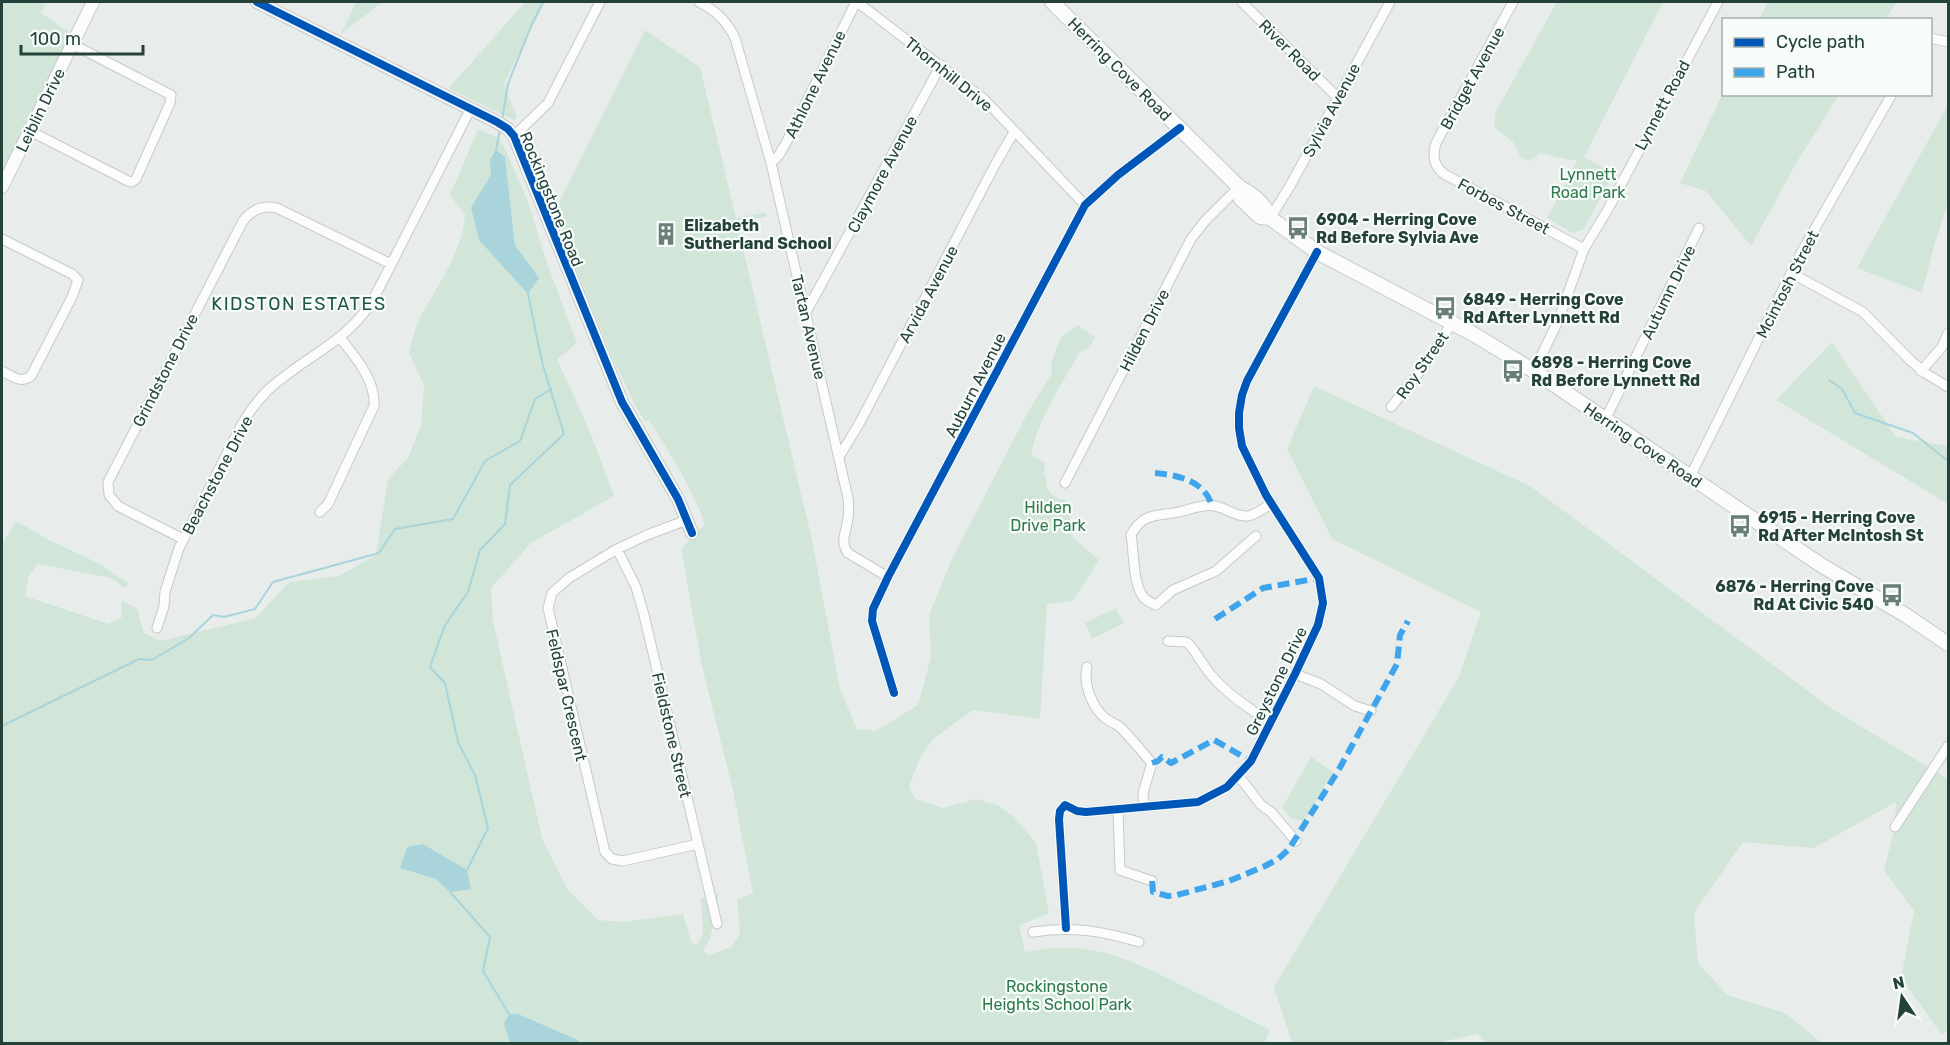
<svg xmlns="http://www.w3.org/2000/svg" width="1950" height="1045" viewBox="0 0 1950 1045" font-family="Rubik,sans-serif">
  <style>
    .green { fill: #d1e6d8; fill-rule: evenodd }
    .water { fill: #a9d4db }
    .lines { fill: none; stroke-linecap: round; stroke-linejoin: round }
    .stream { stroke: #a9d4db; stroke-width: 2 }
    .minor-casing { stroke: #c5cac8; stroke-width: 11 }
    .tertiary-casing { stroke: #c5cac8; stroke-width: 14 }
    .secondary-casing { stroke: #c3cbc8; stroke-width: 16 }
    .minor { stroke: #fcfcfc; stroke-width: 9 }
    .tertiary { stroke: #fcfcfc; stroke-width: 12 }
    .secondary { stroke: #fcfcfc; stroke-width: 14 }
    .quiet { stroke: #3ea4ec; stroke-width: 6; stroke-dasharray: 12 6; stroke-linecap: butt }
    .cycleway-casing { stroke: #f7fbf9; stroke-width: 11 }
    .cycleway { stroke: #0057b8; stroke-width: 8 }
    .labels { text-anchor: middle; stroke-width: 4.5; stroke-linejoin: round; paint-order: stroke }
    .street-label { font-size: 16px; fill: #24423a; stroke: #f7fbf9 }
    .park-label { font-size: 16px; fill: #2d7a4b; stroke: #f7fbf9 }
    .poi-label { font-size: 16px; font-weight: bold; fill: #24423a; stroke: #f7fbf9; text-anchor: start }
    .neighbourhood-label { font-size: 18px; letter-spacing: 1.5px; fill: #1f5548; stroke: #f7fbf9 }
  </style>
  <rect width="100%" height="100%" fill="#e8edeb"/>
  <path class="green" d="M2,2H46L41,13L76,37L2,190Z
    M356,2H383L341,34Z
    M526,2H545L504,84L517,118L514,120L448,88C475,60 499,30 526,2Z
    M1557,2H1663L1584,157L1614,173L1583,230L1572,233L1547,218L1578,159L1569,160L1540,153L1530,161L1521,158L1514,143L1495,128V113Z
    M1768,2H1897L1886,19H1759Z
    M645,30L700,67L736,218L766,212L767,216L737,223L812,540L840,689L857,729L876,731L918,705L931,657L929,615L952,559L1029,410L1052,373L1051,363L1061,337L1078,325L1095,337L1090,347L1080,352C1061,385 1040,416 1031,454L1045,463L1044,477H1046C1045,491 1053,500 1067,500L1073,538L1099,560L1073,601L1047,604L1040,719L973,710L933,739L920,758L909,787L915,799L943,808L976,799L998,805L1014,817L1036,843L1049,913L1019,926L1025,952C1090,938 1132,960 1187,988C1215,1002 1242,1016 1270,1030L1264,1044L2,1043V544L16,521L49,540L100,564L129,584L124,588L111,578L38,564L29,575L25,596L109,624L122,617L121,601L137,608L144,633L160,641L256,618L289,582L339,576L376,555L388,479L408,458L421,425L424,385L409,353C412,341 415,328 420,317C438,285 462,252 465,215L450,195L478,129L499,138L504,147L527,199L547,263L577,343L557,359L591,434L614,496L531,543L491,588L493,621L542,838L567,889L598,920L622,922L683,914L691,942L696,945L703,935L701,898L719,894L710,939L703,950L709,955L731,947L740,934L737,899L753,894L733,790L702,666L681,549L705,524C691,486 670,454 649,420L645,422L633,401L614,361L562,235L564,234L555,210ZM505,157L515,245L539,278L471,207L491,175Z
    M1723,93L1724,94L1839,95L1798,160L1751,246L1706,191L1680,183Z
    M1948,105V202L1934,246L1922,293L1857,268Z
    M1832,342L1896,437L1948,446V504L1776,400Z
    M1314,386L1530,486L1834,710L1948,779V1029L1942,1035L1901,978L1914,911L1884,870L1895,827L1896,802L1814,848L1743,842L1694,913L1698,963L1727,995L1785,1013L1822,1043L1487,1044L1477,1034L1433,1044L1292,1043L1274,987L1459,677L1481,612L1332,539L1287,449Z
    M1116,608L1124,623L1092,639L1085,623Z
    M1311,757L1333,772L1304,821L1292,819L1282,808Z"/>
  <path class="water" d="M496,150L505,157L515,245L539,278L528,294L479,240L471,207L491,175L490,160Z
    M423,844L467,870L471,889L450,892L436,879L400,868L407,847Z
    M509,1014H518L578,1040L580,1043H510L504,1024Z"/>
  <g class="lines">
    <path class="stream" d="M502,120L508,84L532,24L543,2
      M496,150L500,129
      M1829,380L1842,389L1855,413L1913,433L1948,461
      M2,726L139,659L152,660L189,638L213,615L224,617L255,609L273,582L379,553L395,529L453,519L485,461L520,441L535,399L551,389
      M467,870L488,828L475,775L458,742L445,683L430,667L445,625L468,592L480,550L505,524L510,485L564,434L542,362L528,294
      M450,892L490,937L483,971L509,1014"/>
    <g class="minor-casing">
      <path id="minor" d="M699,2C715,10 727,21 735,38L771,163L848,498C849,505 849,511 848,518C847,532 839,540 848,553L888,577
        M857,2L984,99L1085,205
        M1242,2L1338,98
        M1513,2L1436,143C1432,155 1434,166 1444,174L1584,249
        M1930,38L1948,42
        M30,131L128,181L132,182L136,179L170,103L171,95L72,44
        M514,136L548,103L600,2
        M771,163L779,155L786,143L856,2
        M1270,218L1290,186L1390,2
        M2,239L72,274L78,280L72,297L31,376C21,384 12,376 2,371
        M1791,273L1863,312L1910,360L1925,373L1948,387
        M805,314L941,65
        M1534,371L1558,321L1584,249L1607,211L1718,2
        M1921,371L1942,347L1948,333
        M1391,407L1421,370L1452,323
        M1605,420L1699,228
        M839,457L859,424L996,163L1014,132
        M1690,477L1801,253L1892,94
        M1065,483L1191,239L1205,221L1239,187
        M320,512L328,504L374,406C376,381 355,356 340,338
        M687,520L647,535L617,549L569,578L552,593L548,608L605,852L612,859L623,861L698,844
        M1256,536L1216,571L1173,590L1156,605C1152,603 1147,601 1144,598C1133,586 1134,552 1131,535C1144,510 1161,517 1183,511C1194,508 1204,504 1215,506C1226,508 1236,517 1247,516C1256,515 1264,508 1272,503
        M183,539L118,506L109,495L108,482L243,221C252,209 263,205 277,208L391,264
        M617,549L636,587L644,615L717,924
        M157,628L164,606L165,592L179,548L242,424C249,412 257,401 267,391C304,356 350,342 375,296L471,108
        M1168,641L1186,642L1189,644C1197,654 1203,665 1211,675C1228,695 1249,709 1271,722
        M1087,667C1083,684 1092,707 1105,718C1110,722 1117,724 1121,728C1132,739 1142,752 1152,763L1143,793L1144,807
        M1295,674L1321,684L1355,706L1371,711
        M894,693L872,621L873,609L888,577L1085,205L1118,175L1180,128
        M1238,775L1261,805L1271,812L1296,841
        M1118,810L1120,870L1152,881
        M1895,827L1948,746
        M1066,928L1059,819L1060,811L1065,805L1077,811L1086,812L1198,802L1227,787L1251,761L1295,674L1318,625L1323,603L1319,578L1266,495L1242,446L1239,428V413L1242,395L1247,381L1317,252
        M1033,932C1072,926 1102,931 1139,942"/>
    </g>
    <g class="tertiary-casing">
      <path id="tertiary" d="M257,2L497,122L508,129L514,136L622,402L678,499L692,533
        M2,187L93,2"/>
    </g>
    <g class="secondary-casing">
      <path id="secondary" d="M1052,2L1239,187C1253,194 1265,204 1270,218
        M1239,187L1241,199L1260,217L1270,218L1317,252L1475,335L1534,371L1821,565L1907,616L1948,644"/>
    </g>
    <use href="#minor" class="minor"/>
    <use href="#tertiary" class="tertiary"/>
    <use href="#secondary" class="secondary"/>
    <path class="quiet" d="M1155,473C1178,475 1205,481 1212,506
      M1215,619L1263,588L1319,578
      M1152,763L1158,761L1162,757L1171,763L1214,740L1251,761
      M1152,881L1153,892L1168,896L1177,895L1229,881L1265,866L1278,859L1289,849L1338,771L1397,664L1400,635L1408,621"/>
    <g class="cycleway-casing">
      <path id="cycleway" d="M257,2L497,122L508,129L514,136L622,402L678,499L692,533
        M894,693L872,621L873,609L888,577L1085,205L1118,175L1180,128
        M1066,928L1059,819L1060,811L1065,805L1077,811L1086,812L1198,802L1227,787L1251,761L1295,674L1318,625L1323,603L1319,578L1266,495L1242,446L1239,428V413L1242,395L1247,381L1317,252"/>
    </g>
    <use href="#cycleway" class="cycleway"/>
  </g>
  <defs>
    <g id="bus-bare" transform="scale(1.8)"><path d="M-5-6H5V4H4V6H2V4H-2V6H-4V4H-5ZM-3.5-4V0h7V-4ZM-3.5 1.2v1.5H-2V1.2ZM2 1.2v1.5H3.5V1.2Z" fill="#697e78" stroke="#f7fbf9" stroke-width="2.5" paint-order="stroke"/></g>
    <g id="building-bare" transform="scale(1.8)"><path d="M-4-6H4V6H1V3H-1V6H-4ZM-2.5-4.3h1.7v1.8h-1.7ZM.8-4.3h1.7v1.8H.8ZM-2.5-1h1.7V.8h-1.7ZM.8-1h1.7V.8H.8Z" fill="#697e78" stroke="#f7fbf9" stroke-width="2.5" paint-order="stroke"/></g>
  </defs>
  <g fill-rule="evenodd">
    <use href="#bus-bare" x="1298" y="228"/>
    <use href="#building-bare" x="666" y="234"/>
    <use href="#bus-bare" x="1445" y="308"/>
    <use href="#bus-bare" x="1513" y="371"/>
    <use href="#bus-bare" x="1740" y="526"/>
    <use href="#bus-bare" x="1892" y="595"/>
  </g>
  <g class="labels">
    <g class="street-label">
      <text transform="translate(1290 50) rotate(45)" y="6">River Road</text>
      <text transform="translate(1120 69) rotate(45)" y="6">Herring Cove Road</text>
      <text transform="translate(949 74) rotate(39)" y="6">Thornhill Drive</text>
      <text transform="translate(1472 78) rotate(-61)" y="6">Bridget Avenue</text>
      <text transform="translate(815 84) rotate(-64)" y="6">Athlone Avenue</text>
      <text transform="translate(1662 105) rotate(-62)" y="6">Lynnett Road</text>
      <text transform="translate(40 110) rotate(-64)" y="6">Leiblin Drive</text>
      <text transform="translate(1331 110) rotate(-62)" y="6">Sylvia Avenue</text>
      <text transform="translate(882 174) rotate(-62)" y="6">Claymore Avenue</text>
      <text transform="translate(552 199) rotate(68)" y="6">Rockingstone Road</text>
      <text transform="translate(1504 206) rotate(28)" y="6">Forbes Street</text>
      <text transform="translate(1787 284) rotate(-63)" y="6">Mcintosh Street</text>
      <text transform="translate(1668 292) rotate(-64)" y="6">Autumn Drive</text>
      <text transform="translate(928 294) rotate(-62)" y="6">Arvida Avenue</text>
      <text transform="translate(809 327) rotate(77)" y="6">Tartan Avenue</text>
      <text transform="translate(1144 330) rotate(-63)" y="6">Hilden Drive</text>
      <text transform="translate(1422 365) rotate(-55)" y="6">Roy Street</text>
      <text transform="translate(165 370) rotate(-63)" y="6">Grindstone Drive</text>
      <text transform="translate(975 385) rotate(-63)" y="6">Auburn Avenue</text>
      <text transform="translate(1643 445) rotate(34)" y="6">Herring Cove Road</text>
      <text transform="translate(217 475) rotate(-62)" y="6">Beachstone Drive</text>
      <text transform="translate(1276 681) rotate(-64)" y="6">Greystone Drive</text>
      <text transform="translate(567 695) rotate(77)" y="6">Feldspar Crescent</text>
      <text transform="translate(672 735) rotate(77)" y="6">Fieldstone Street</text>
    </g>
    <g class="park-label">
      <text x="1588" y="180">Lynnett<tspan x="1588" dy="18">Road Park</tspan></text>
      <text x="1048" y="513">Hilden<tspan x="1048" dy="18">Drive Park</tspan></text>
      <text x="1057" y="992">Rockingstone<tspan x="1057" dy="18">Heights School Park</tspan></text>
    </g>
    <g class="poi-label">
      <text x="1316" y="225">6904 - Herring Cove<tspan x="1316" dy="18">Rd Before Sylvia Ave</tspan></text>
      <text x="684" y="231">Elizabeth<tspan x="684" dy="18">Sutherland School</tspan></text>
      <text x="1463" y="305">6849 - Herring Cove<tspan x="1463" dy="18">Rd After Lynnett Rd</tspan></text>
      <text x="1531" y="368">6898 - Herring Cove<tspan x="1531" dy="18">Rd Before Lynnett Rd</tspan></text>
      <text x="1758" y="523">6915 - Herring Cove<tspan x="1758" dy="18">Rd After McIntosh St</tspan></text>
      <text x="1874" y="592" text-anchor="end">6876 - Herring Cove<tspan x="1874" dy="18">Rd At Civic 540</tspan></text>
    </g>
    <g class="neighbourhood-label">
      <text x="299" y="310">KIDSTON ESTATES</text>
    </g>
  </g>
  <rect width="1950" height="1045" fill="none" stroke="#24423a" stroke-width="6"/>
  <rect x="1722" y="18" width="210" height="78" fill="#f7fbf9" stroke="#a3b1ad" stroke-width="1.5"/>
  <rect x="1734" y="38" width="30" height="9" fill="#0057b8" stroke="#a3b1ad" stroke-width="1.5"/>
  <text x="1776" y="48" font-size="18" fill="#24423a">Cycle path</text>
  <rect x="1734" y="68" width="30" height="9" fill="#3ea4ec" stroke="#a3b1ad" stroke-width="1.5"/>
  <text x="1776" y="78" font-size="18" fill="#24423a">Path</text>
  <g transform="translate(1902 997) rotate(347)" stroke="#f7fbf9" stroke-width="4.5" paint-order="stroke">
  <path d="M0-4.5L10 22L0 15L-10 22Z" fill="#24423a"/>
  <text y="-9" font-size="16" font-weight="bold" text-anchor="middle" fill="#24423a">N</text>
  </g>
  <path d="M21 45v9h122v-9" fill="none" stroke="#24423a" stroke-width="3"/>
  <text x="30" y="45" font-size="18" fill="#24423a" stroke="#f7fbf9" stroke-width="4.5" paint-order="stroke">100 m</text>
</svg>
